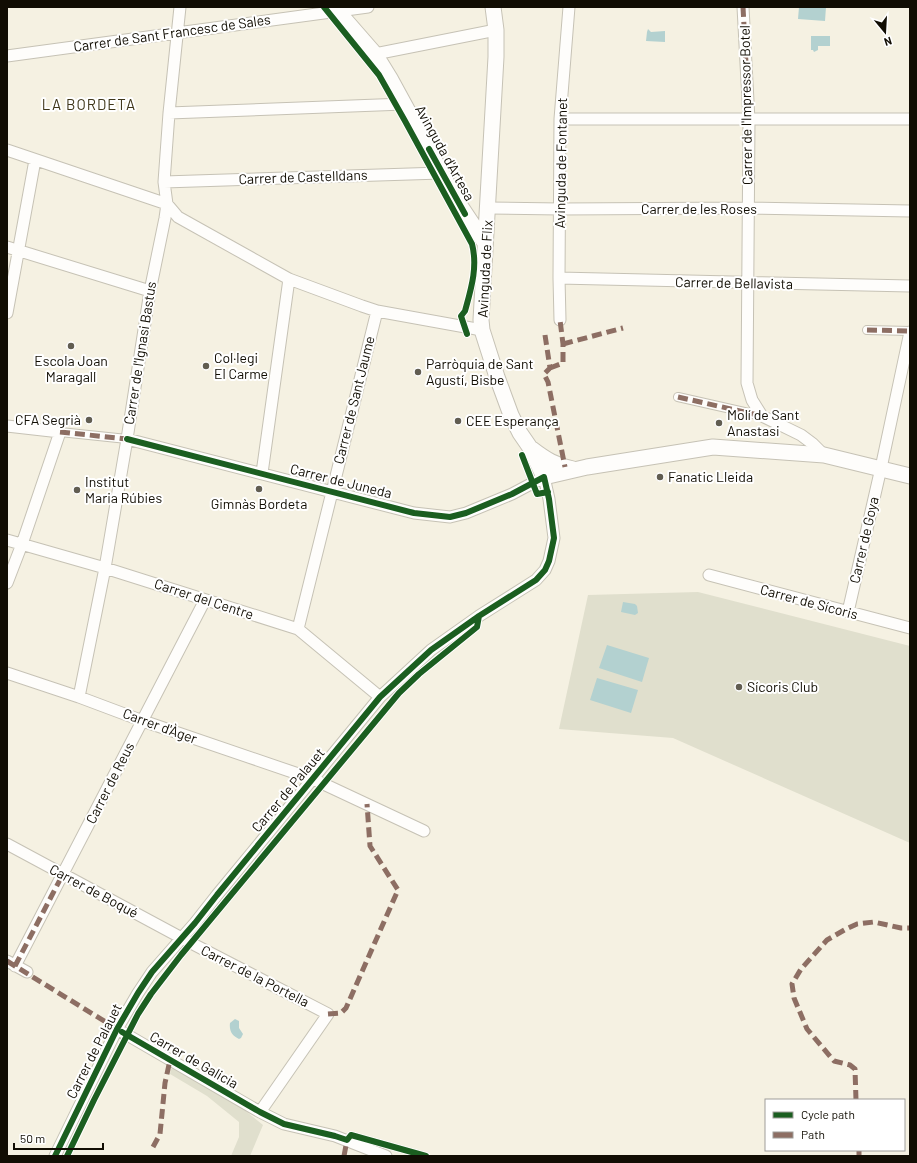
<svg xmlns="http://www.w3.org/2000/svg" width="917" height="1163" viewBox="0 0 917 1163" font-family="Barlow,sans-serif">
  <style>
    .green { fill: #e0dfcd }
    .water { fill: #b3d1d0 }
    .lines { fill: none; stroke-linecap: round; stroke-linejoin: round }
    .pedestrian-casing { stroke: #c6c2b5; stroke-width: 10 }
    .minor-casing { stroke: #c6c2b5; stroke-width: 13 }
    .secondary-casing { stroke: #c6c2b5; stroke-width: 17 }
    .pedestrian { stroke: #fefdfb; stroke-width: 8 }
    .minor { stroke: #fefdfb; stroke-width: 11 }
    .secondary { stroke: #fefdfb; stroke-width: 15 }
    .quiet { stroke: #8d6e63; stroke-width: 5; stroke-dasharray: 10 5; stroke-linecap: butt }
    .cycleway-casing { stroke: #fff; stroke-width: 8 }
    .cycleway { stroke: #1b5e20; stroke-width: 6 }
    .poi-dot { fill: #615d51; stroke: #fff; stroke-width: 1.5 }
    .labels { text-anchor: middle; stroke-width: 4; stroke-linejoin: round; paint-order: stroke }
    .street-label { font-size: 14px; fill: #110d03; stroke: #fff }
    .poi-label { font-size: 14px; fill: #110d03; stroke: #fff; text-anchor: start }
    .neighbourhood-label { font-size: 15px; letter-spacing: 1px; fill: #3f3619; stroke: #fff }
  </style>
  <rect width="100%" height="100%" fill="#f5f1e2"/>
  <path class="green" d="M698,592L910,646V843L673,738L559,729L588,595Z
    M174,1067L236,1103L263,1125L250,1156H231L239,1137V1122L207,1096L170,1074L171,1069Z"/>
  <path class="water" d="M799,7H826L825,21L798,19Z
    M648,29L651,32L665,31V42L646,41L647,32Z
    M811,36H830V46H818V50L814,52L813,50H811Z
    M623,602L635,604L637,606L638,613L635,615L621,612Z
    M607,645L649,658L642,682L599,668Z
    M597,678L638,690L631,713L590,700Z
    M235,1019L239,1021V1028L243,1034L241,1038L239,1039C232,1036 229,1031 230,1023Z"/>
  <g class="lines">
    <g class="pedestrian-casing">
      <path id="pedestrian" d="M867,330L910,331
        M678,397L762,416
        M60,432L127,439"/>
    </g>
    <g class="minor-casing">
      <path id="minor" d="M743,7L749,120L747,383L752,400L762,416L801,435L813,444L824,455
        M375,54L496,30
        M7,56L368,7
        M169,113L404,104
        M560,119H910
        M7,150L167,204L178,217L289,279L362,306L377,311L482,330
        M164,182L441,173
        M488,208L560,209L748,208L910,211
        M7,247L150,291
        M559,278L910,286
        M7,313L35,160
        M560,320L559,278L560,119L569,7
        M7,426L60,432L22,544L7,583
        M262,473L289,279
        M7,540L105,568L298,629L380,697
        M709,575L910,628
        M848,612L881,468L910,332
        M298,629L377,311
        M7,673L79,697L143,721L313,779L424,831
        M79,697L105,568L127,439L150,291L165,218L167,204L164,182L169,113L180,7
        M7,844L191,943L328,1014L260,1112
        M7,961L27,972
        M15,966L205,600
        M117,1029L260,1112L284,1124L335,1136L386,1156
        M55,1156L117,1029L138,993L152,972L195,923L217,895L380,697L431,650L479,616L536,580L545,570L549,561L554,538L549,499L544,477L512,494L466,513L450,517L414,513L127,439"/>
    </g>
    <g class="secondary-casing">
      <path id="secondary" d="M334,7L375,54L391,80L457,201L485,243
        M493,7L496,30V57L481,320L482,330L497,377L511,415L520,433L531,449L544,477L587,467L713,447L824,455L910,476
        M532,449C545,459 556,466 573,469"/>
    </g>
    <use href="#pedestrian" class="pedestrian"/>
    <use href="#minor" class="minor"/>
    <use href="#secondary" class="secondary"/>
    <path class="quiet" d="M743,7L749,120
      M867,330L910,331
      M545,335L550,368L544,374L548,382L565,467
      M563,344L623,328
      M550,368L563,363V344L560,320
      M678,397L762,416
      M60,432L127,439
      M7,961L117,1029
      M15,966L63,874
      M328,1014L341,1013L346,1008L398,890L370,846L367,804
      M856,1100L855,1069L850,1065L834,1061L807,1029L794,998L792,984L801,969L827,940L846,929L857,924L874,922L901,928H910
      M153,1147L160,1134L165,1083L170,1060
      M859,1150V1156
      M344,1156L347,1140"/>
    <g class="cycleway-casing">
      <path id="cycleway" d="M324,7L379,75L405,121L472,244C478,267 471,289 465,311L461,316L467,334
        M429,149L465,214
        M522,455L537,494L548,492
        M122,1032L260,1112L284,1124L335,1136L347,1140L351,1135L426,1156
        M55,1156L117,1029L138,993L152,972L195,923L217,895L380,697L431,650L479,616L536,580L545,570L549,561L554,538L549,499L544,477L512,494L466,513L450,517L414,513L127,439
        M67,1156L94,1100L138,1014L151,994L181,955L399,693L419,674L477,627L479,616"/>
    </g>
    <use href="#cycleway" class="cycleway"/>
  </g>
  <g class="poi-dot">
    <circle cx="71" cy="346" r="4"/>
    <circle cx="206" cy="366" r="4"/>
    <circle cx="418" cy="372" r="4"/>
    <circle cx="89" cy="420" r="4"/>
    <circle cx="458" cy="421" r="4"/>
    <circle cx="719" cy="423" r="4"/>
    <circle cx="660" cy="477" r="4"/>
    <circle cx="259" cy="489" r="4"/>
    <circle cx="77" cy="490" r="4"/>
    <circle cx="739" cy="687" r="4"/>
  </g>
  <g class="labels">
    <g class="street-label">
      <text transform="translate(172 33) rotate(-8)" y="5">Carrer de Sant Francesc de Sales</text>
      <text transform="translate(746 105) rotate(-91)" y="5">Carrer de l'Impressor Botel</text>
      <text transform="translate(445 153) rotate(61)" y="5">Avinguda d'Artesa</text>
      <text transform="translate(561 163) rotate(-89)" y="5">Avinguda de Fontanet</text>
      <text transform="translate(303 177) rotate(-2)" y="5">Carrer de Castelldans</text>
      <text x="699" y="214">Carrer de les Roses</text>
      <text transform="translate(485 269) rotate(-87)" y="5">Avinguda de Flix</text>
      <text transform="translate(734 283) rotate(1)" y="5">Carrer de Bellavista</text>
      <text transform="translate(140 353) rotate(-81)" y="5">Carrer de l'Ignasi Bastus</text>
      <text transform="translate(354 400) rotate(-76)" y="5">Carrer de Sant Jaume</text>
      <text transform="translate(341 481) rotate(14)" y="5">Carrer de Juneda</text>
      <text transform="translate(864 540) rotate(-77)" y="5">Carrer de Goya</text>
      <text transform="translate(204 599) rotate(18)" y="5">Carrer del Centre</text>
      <text transform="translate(809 602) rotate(15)" y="5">Carrer de Sícoris</text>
      <text transform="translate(160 726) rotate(20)" y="5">Carrer d'Àger</text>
      <text transform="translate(110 783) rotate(-63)" y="5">Carrer de Reus</text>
      <text transform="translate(288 790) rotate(-50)" y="5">Carrer de Palauet</text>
      <text transform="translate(94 891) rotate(28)" y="5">Carrer de Boqué</text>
      <text transform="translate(255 976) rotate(27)" y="5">Carrer de la Portella</text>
      <text transform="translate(94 1051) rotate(-63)" y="5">Carrer de Palauet</text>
      <text transform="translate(194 1060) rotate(30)" y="5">Carrer de Galicia</text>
    </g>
    <g class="poi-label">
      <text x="214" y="363">Col·legi<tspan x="214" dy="16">El Carme</tspan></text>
      <text x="71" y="366" text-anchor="middle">Escola Joan<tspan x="71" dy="16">Maragall</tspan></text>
      <text x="426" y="369">Parròquia de Sant<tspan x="426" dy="16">Agustí, Bisbe</tspan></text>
      <text x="727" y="420">Molí de Sant<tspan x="727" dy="16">Anastasi</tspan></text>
      <text x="81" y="425" text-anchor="end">CFA Segrià</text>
      <text x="466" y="426">CEE Esperança</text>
      <text x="668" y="482">Fanatic Lleida</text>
      <text x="85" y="487">Institut<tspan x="85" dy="16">Maria Rúbies</tspan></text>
      <text x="259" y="509" text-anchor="middle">Gimnàs Bordeta</text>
      <text x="747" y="692">Sícoris Club</text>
    </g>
    <g class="neighbourhood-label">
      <text x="89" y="110">LA BORDETA</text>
    </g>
  </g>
  <rect width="917" height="1163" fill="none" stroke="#110d03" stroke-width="16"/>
  <rect x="765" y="1099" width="140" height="52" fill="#ffffff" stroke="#a09e9a"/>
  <rect x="773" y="1112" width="20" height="6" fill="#1b5e20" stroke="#a09e9a"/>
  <text x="801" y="1119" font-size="12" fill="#110d03">Cycle path</text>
  <rect x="773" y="1132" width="20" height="6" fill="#8d6e63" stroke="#a09e9a"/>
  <text x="801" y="1139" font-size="12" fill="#110d03">Path</text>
  <g transform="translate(885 32) rotate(162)" stroke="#ffffff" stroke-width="3" paint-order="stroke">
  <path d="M0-3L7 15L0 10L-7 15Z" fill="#110d03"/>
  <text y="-6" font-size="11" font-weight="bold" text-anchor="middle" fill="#110d03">N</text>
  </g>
  <path d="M14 1143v6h89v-6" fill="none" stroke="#110d03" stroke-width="2"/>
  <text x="20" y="1143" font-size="12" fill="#110d03" stroke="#ffffff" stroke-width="3" paint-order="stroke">50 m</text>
</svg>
